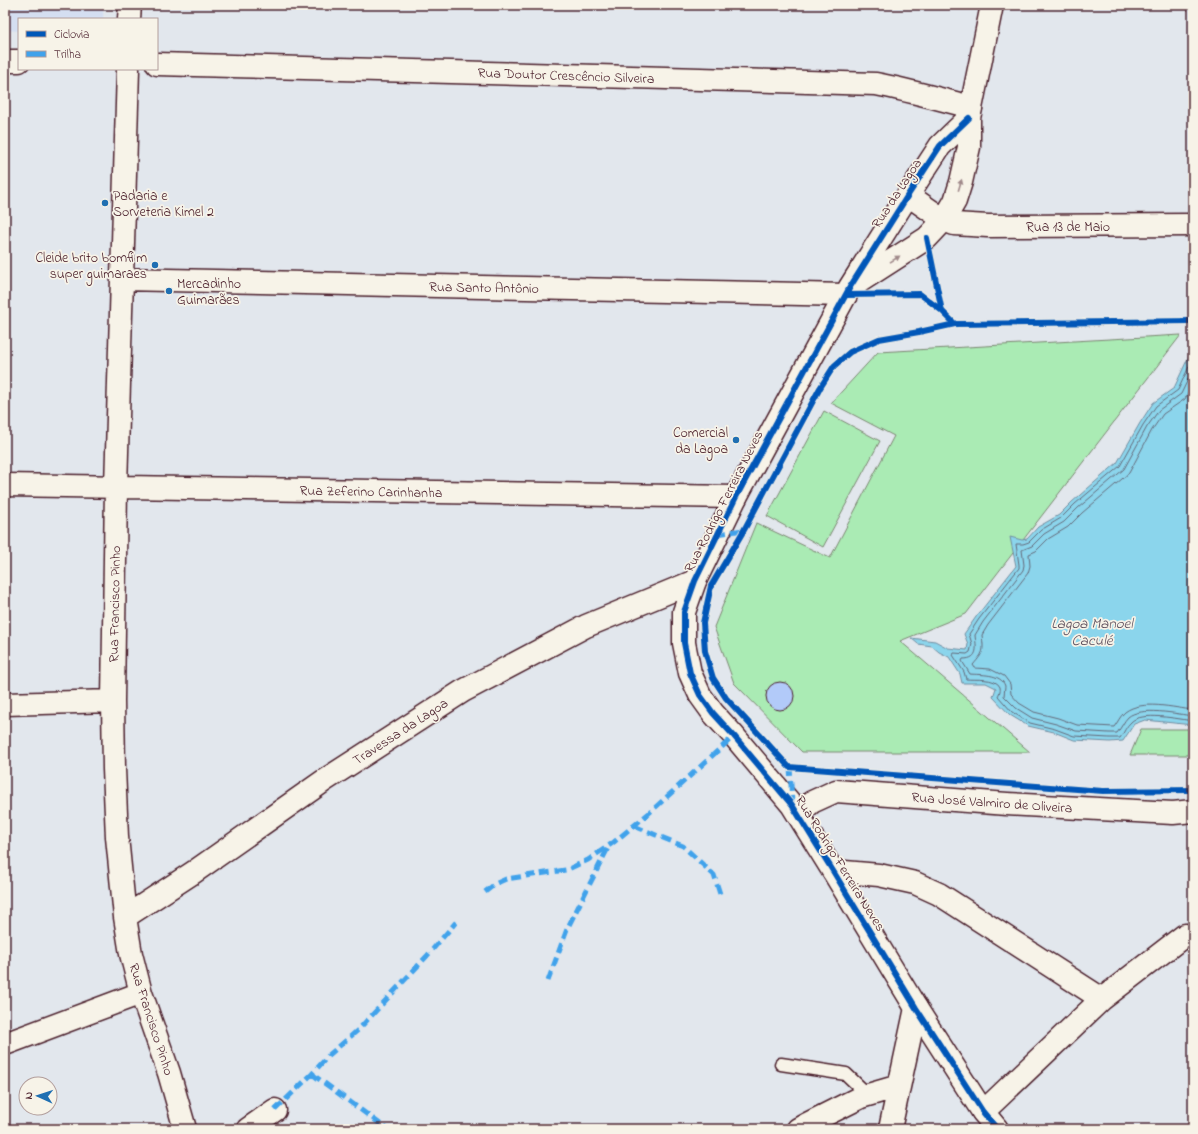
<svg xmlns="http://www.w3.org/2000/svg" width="1198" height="1134" viewBox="0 0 1198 1134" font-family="'Indie Flower',sans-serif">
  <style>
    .built { fill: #d4def1 }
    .green { fill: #aaebb4; stroke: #7a8570 }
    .water { fill: #8bd5ec; stroke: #718c9f }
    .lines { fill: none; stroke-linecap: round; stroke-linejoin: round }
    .shore { stroke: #646878; stroke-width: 1 }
    .building { fill: #b2caf9; stroke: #4a1f2b }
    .lane-casing { stroke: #4a1f2b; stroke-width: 15 }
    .street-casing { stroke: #4a1f2b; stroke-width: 25 }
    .secondary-casing { stroke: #4a1f2b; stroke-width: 25 }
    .path { stroke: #4a1f2b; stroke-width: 2.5; stroke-dasharray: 1 3; stroke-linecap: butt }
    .lane { stroke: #f7f3e8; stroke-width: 12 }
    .street { stroke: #f7f3e8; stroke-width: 22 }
    .secondary { stroke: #f7f3e8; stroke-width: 22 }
    .quiet { stroke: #40a2eb; stroke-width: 5; stroke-dasharray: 10 5; stroke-linecap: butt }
    .cycleway-casing { stroke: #f7f3e8; stroke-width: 8 }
    .cycleway { stroke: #0057b8; stroke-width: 6 }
    .oneway { fill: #a0898a }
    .poi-dot { fill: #1f6fb2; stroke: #f7f3e8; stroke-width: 1.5 }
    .labels { text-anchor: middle; stroke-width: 3.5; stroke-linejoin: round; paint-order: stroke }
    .street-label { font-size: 14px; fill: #4a1f2b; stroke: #f7f3e8 }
    .poi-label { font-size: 14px; fill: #4a1f2b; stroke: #f7f3e8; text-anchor: start }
    .water-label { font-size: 15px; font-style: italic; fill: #5a4c5b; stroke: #f7f3e8 }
  </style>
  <rect width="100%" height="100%" fill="#e2e7ed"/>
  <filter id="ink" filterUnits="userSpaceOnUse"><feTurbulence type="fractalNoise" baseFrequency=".025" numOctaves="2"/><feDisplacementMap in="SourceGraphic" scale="8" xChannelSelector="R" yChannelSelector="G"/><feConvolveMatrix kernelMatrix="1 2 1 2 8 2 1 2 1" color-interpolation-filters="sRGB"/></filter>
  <g filter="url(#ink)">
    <path class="built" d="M5,5H103V19H19V31L5,30Z"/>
    <path class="green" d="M1181,335L966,614L900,641L1030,752H802L734,683L714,627L756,523L830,558L894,436L831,403L878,352Z
      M824,411L880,441L823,547L767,516Z
      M1141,729H1193V755H1130Z"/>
    <path class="water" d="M1193,354V725L1145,720L1134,724L1123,741L1110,742L1074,740L1054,732L1028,726L1010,715L993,697L996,688L986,683H962L960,674L949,657L939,652L932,646L918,644L911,638L935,641L948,648L967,650L968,644L964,634L976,617L1016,566L1010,537L1022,540L1027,539L1038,527L1059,515L1072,502L1117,463L1140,423L1153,403L1174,388L1189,356Z"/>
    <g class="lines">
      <path class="shore" d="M1193,358L1178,390L1156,406L1143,425L1120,466L1075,504L1061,518L1041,530L1029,542L1023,544H1016L1019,565V568L979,619L969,634L972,644L970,652L967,654L954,653L953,655L964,672L966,679C974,680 996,677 1000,687C1001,690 999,694 998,696L1012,712L1030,723L1055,729L1074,736L1109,738H1120C1124,733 1126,726 1131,722C1141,711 1179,719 1193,721
        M1193,369L1181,394L1159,410L1147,427L1124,469L1078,508L1064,522L1044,534L1032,546L1022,550L1024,565L1023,570L983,622L975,635C976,646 980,659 963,659L962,661L970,674C980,675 1001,673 1005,686C1005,689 1004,693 1004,696L1016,708L1032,718L1056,724L1076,731L1109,733H1117C1121,728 1124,721 1128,717C1141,706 1177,714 1193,716
        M1193,384L1185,399L1163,414L1152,430L1129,473L1082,513L1068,527L1048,539L1036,551L1029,554L1030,566L1028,573L988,625L982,635C984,652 984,652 973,665L975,668L990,669L1004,676L1010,684L1011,694L1019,703L1034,712L1058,718L1077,725L1114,727C1118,722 1120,716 1125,712C1142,699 1174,708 1193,710"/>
    </g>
    <path class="building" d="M766 696a14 14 0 1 1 28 0a14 14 0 1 1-28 0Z"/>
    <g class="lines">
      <g class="lane-casing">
        <path id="lane" d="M781,1064L846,1074L868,1095"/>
      </g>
      <g class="street-casing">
        <path id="street" d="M129,19L130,5
          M5,61H19
          M157,64L563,75L876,84C908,90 939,99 971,107
          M128,69L116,487L113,701L114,769L117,837L125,917L131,954L141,993L169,1073L185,1129
          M908,195L944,220L954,224L988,226L1193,225
          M122,279L846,295
          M5,485L736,497
          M5,704L113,701
          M798,814L812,802L836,791L1007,804L1173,813L1193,811
          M833,871L879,875L915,883L939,894L1102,999
          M125,917L194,872L325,780L463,691L586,626L695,581
          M5,1044L141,993
          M983,1112L1102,999L1185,935
          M248,1129L275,1110
          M798,1129L807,1124L861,1097L899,1086
          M890,1129L916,1008"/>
      </g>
      <g class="secondary-casing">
        <path id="secondary" d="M969,118L940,146L908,195L850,287L736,497L695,581L684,612V643L690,673L700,695L713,713L734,736L792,805L833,871L916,1008L983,1112L997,1129
          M854,285L927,238L944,220L955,201L961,182L969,147V118L992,5"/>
      </g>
      <path class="path" d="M833,371L835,367L851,354L879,341L919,334L955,324L1098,325L1193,323
        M790,766L827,769"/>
      <use href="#lane" class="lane"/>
      <use href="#street" class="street"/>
      <use href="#secondary" class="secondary"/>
      <path class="quiet" d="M717,534L744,530
        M790,766L792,804
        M634,826L683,846L714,875L720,894
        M485,892L495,884L506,879L566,870L588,860L614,842L648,814L734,736
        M548,981L567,929L608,848
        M312,1074L387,1129
        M275,1110L312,1074L329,1055L358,1030L427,956L456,922"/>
      <g class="cycleway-casing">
        <path id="cycleway" d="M969,118L940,146L908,195L850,287L736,497L695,581L684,612V643L690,673L700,695L713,713L734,736L792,805L833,871L916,1008L983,1112L997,1129
          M927,238L942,311L955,324
          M846,295L920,294L942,311
          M1193,321L955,324L919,332L879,339L850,352L834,366L820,388L744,530L711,586L703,623L705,651L713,678L726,698L789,767L1103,791L1193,790"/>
      </g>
      <use href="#cycleway" class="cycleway"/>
    </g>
    <defs><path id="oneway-solid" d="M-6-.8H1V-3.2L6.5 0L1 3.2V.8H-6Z"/></defs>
    <g class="oneway">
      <use href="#oneway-solid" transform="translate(960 185) rotate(-73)"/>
      <use href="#oneway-solid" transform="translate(895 259) rotate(-32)"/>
    </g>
  </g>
  <g class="poi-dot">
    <circle cx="105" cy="203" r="4"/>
    <circle cx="155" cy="265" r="4"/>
    <circle cx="169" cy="291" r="4"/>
    <circle cx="736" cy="440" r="4"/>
  </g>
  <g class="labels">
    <g class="street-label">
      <text transform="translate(566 75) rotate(2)" y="5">Rua Doutor Crescêncio Silveira</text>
      <text transform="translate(896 193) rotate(-57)" y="5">Rua da Lagoa</text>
      <text x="1068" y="231">Rua 13 de Maio</text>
      <text transform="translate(484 287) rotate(1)" y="5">Rua Santo Antônio</text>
      <text transform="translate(371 491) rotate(1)" y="5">Rua Zeferino Carinhanha</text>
      <text transform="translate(723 501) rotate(-63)" y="5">Rua Rodrigo Ferreira Neves</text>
      <text transform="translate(114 604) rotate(-89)" y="5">Rua Francisco Pinho</text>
      <text transform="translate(400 731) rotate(-33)" y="5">Travessa da Lagoa</text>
      <text transform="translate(992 802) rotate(4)" y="5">Rua José Valmiro de Oliveira</text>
      <text transform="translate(841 863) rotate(58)" y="5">Rua Rodrigo Ferreira Neves</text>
      <text transform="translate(152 1019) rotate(72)" y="5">Rua Francisco Pinho</text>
    </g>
    <g class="poi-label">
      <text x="113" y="200">Padaria e<tspan x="113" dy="16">Sorveteria Kimel 2</tspan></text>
      <text x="147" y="262" text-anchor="end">Cleide brito bomfim<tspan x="147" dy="16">super guimaraes</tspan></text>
      <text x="177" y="288">Mercadinho<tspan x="177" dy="16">Guimarães</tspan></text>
      <text x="728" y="437" text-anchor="end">Comercial<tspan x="728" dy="16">da Lagoa</tspan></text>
    </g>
    <g class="water-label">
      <text x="1092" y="628">Lagoa Manoel<tspan x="1092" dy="17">Caculé</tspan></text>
    </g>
  </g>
  <rect width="1198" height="1134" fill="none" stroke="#f7f3e8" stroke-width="20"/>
  <rect x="10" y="10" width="1178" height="1114" fill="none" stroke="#4a1f2b" stroke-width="1.5" filter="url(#ink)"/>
  <rect x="18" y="18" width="140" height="52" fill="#f7f3e8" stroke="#b29e9c"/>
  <rect x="26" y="31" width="20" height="6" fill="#0057b8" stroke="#b29e9c"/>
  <text x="54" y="38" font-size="12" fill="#4a1f2b">Ciclovia</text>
  <rect x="26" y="51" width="20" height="6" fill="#40a2eb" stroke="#b29e9c"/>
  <text x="54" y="58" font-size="12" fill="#4a1f2b">Trilha</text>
  <g transform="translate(38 1096) rotate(273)"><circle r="19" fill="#f7f3e8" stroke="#b29e9c"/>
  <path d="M0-3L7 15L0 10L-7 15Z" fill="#1f6fb2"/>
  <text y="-6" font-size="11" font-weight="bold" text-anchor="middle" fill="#4a1f2b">N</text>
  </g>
</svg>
